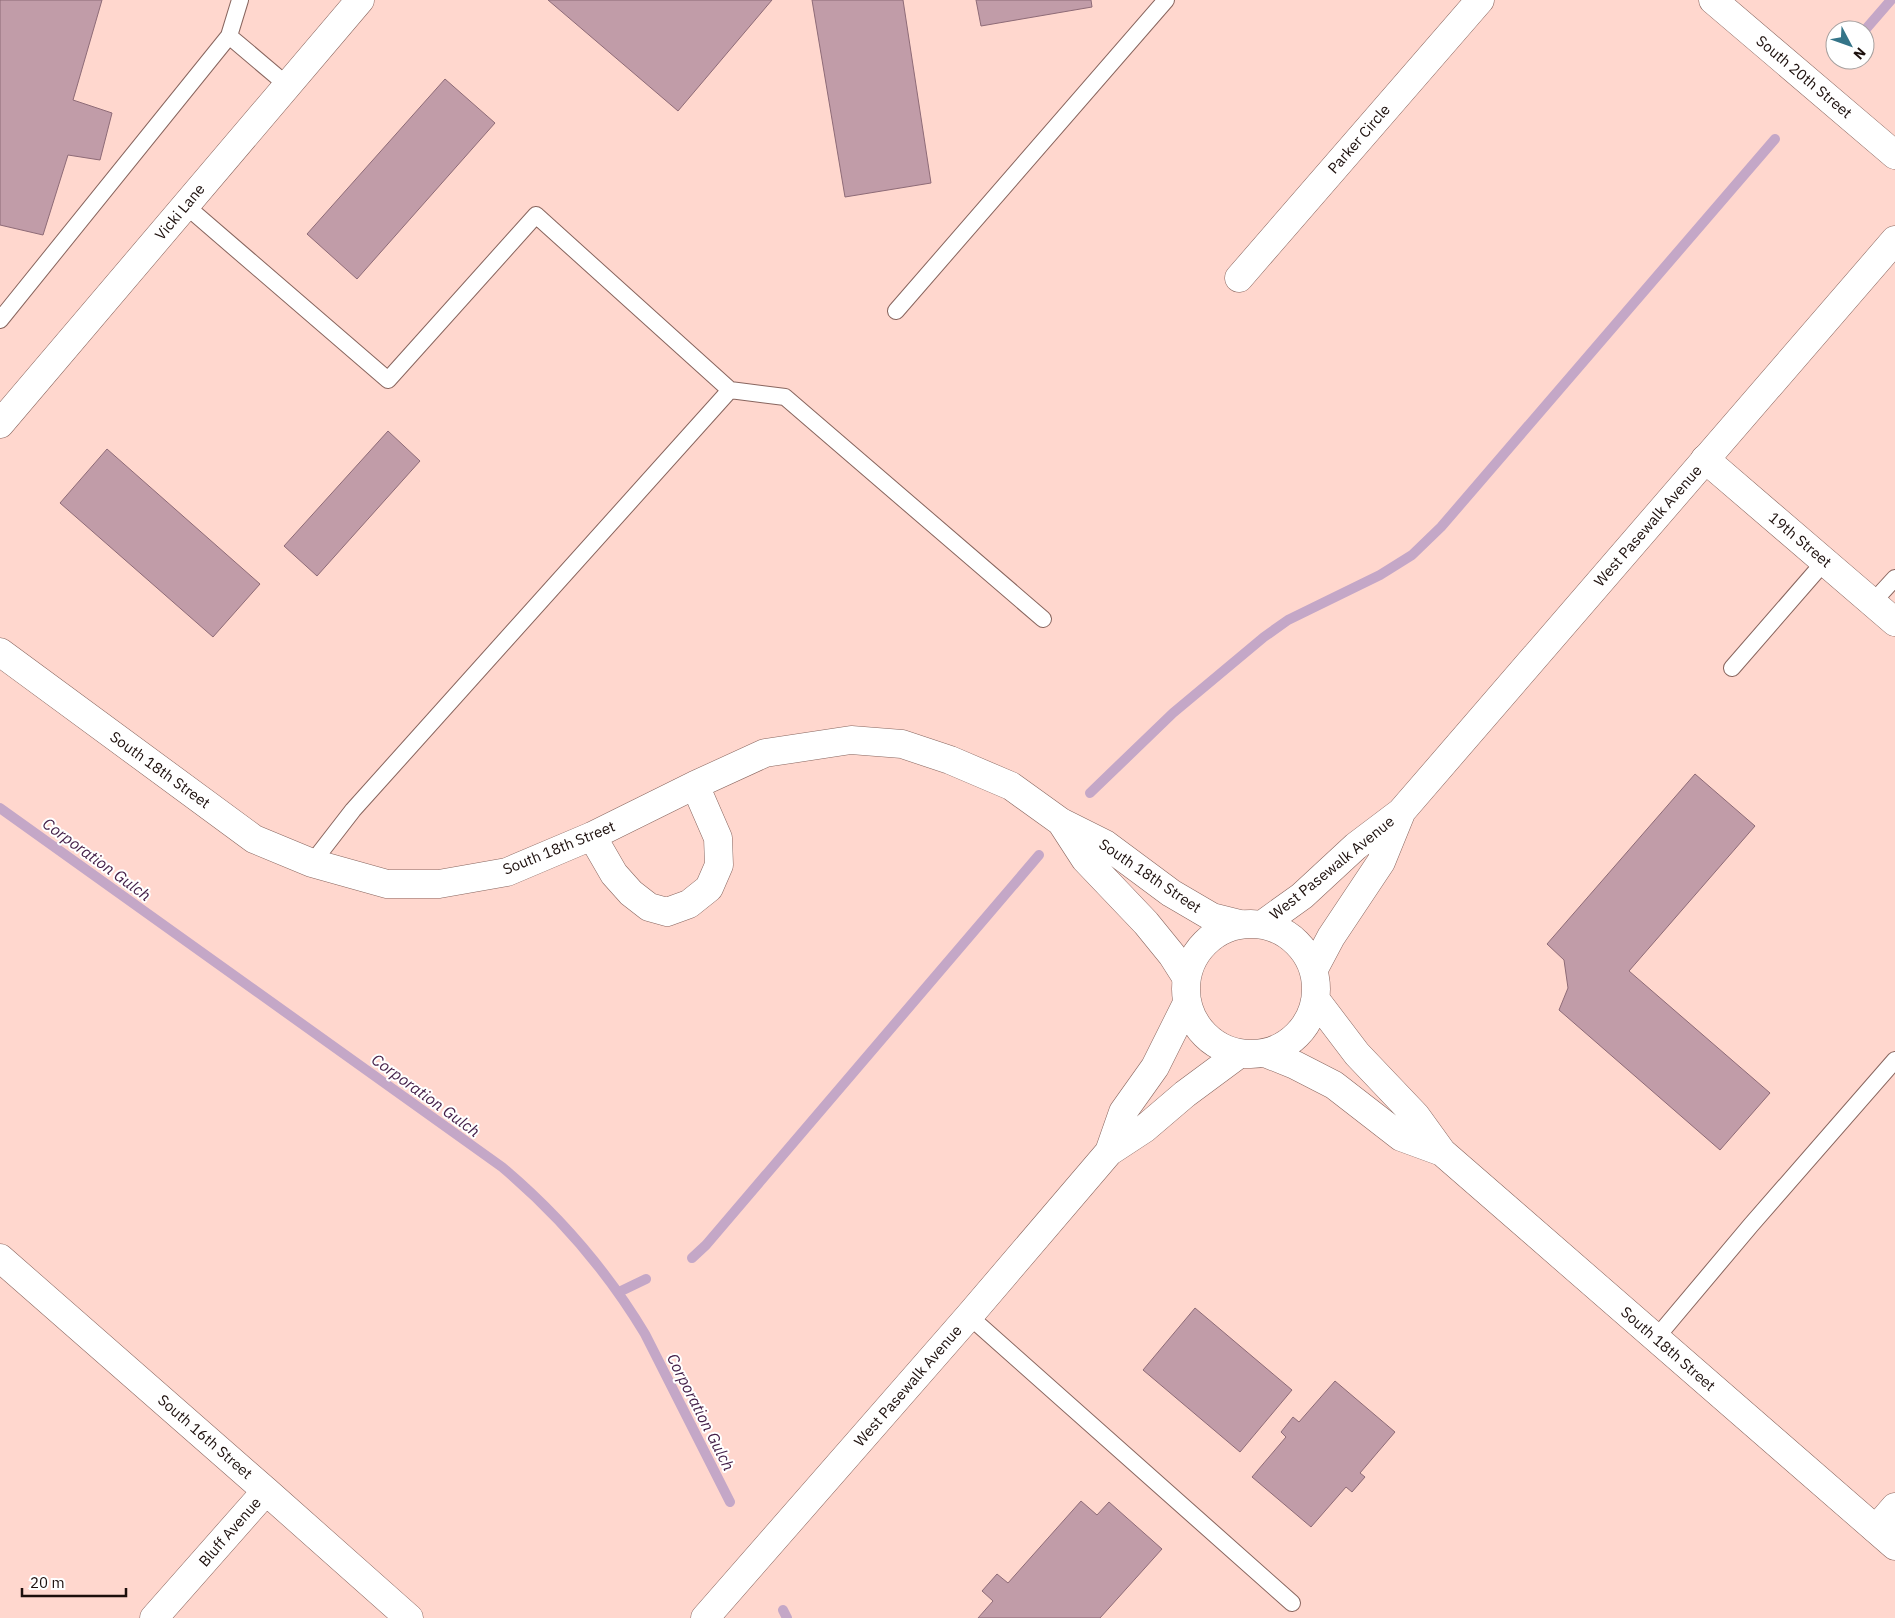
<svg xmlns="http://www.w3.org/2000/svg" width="1895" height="1618" viewBox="0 0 1895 1618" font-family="'IBM Plex Sans',sans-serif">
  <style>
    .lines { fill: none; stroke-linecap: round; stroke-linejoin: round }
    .stream { stroke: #c4a7c7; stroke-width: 10 }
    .building { fill: #c19ca8; stroke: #8e6b77 }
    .service-casing { stroke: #88655e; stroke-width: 18 }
    .minor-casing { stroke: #88655e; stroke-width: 29 }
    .tertiary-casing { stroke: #88655e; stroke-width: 29 }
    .service { stroke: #fff; stroke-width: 16 }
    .minor { stroke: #fff; stroke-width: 28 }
    .tertiary { stroke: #fff; stroke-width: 28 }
    .labels { text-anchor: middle; stroke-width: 4; stroke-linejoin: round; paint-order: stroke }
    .street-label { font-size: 15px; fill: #1c0f0c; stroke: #fff }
    .water-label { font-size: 16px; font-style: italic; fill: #411c46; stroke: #fff }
  </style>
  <rect width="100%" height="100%" fill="#ffd7ce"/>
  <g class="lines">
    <path class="stream" d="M1865,30L1891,0
      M1090,793L1173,713L1264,637L1288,620L1380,575L1412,555L1441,527L1775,139
      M0,808L502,1167C560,1216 606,1269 645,1334L730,1502
      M692,1258L706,1245L1039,855
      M619,1292L646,1279
      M783,1610L787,1618"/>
  </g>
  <path class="building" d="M0,0H102L73,100L112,113L100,160L68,155L43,235L0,225Z
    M548,0H772L678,111Z
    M812,0H903L931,183L845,197Z
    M976,0H1091L1092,7L981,26Z
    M445,79L495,123L357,279L307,234Z
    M388,431L420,461L317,576L284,546Z
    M107,449L260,584L213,637L60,503Z
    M1695,774L1755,826L1629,971L1770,1093L1720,1150L1559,1010L1568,988L1564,960L1547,944Z
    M1195,1308L1292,1390L1240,1452L1143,1370Z
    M1335,1381L1395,1432L1360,1473L1365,1477L1352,1492L1346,1487L1311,1527L1252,1477L1286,1437L1281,1432L1293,1417L1299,1422Z
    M1081,1501L1097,1515L1109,1502L1162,1549L1100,1618H978L993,1601L982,1591L997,1574L1008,1583Z"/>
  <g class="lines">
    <g class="service-casing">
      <path id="service" d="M229,36L287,85
        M185,205L388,380L536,215L730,390L785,397L1043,619
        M896,311L1166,0
        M0,320L229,36L240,0
        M1872,603L1895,578
        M1732,668L1825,561
        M312,863L353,810L730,390
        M969,1316L1292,1603
        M1656,1338L1751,1225L1895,1060"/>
    </g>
    <g class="minor-casing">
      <path id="minor" d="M1713,0L1895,155
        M1239,278L1480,0
        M0,424L360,0
        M1705,459L1895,622
        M0,652L254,839L312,863L387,884H439L507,872L592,836L695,785L765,753L851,740L902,744L950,760L1011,786L1061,822L1105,844L1171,893L1212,917L1240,924
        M1061,822L1085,859L1146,923L1172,955L1186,977
        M592,836L614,874L631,893L649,907L667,912L689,904L709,888L719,865L718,838L695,785
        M0,1258L266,1491L409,1618
        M1876,1529L1895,1507
        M154,1618L266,1491"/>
    </g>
    <g class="tertiary-casing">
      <path id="tertiary" d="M1186 989a65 65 0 1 1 130 0a65 65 0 1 1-130 0Z
        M1263,924L1302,896L1356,846L1401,812L1895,240
        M1314,969L1331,937L1381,862L1401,813
        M1316,1000L1357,1054L1416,1116L1442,1152L1895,1546
        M1265,1053L1295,1065L1334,1085L1401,1137L1442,1152
        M1109,1152L1123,1112L1155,1067L1187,1003
        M705,1618L969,1316L1109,1152L1144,1129L1185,1094L1239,1054"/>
    </g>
    <use href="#service" class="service"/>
    <use href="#minor" class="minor"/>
    <use href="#tertiary" class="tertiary"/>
  </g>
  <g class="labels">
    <g class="street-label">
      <text transform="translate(1804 77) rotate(40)" y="5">South 20th Street</text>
      <text transform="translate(1359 139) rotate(-49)" y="5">Parker Circle</text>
      <text transform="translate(180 212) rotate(-50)" y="5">Vicki Lane</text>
      <text transform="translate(1648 526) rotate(-49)" y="5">West Pasewalk Avenue</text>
      <text transform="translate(1800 540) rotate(40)" y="5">19th Street</text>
      <text transform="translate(160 770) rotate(36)" y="5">South 18th Street</text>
      <text transform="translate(559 848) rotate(-22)" y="5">South 18th Street</text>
      <text transform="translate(1332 868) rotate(-39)" y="5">West Pasewalk Avenue</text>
      <text transform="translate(1150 876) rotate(34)" y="5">South 18th Street</text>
      <text transform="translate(1668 1349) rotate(41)" y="5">South 18th Street</text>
      <text transform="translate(908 1386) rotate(-49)" y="5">West Pasewalk Avenue</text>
      <text transform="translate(205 1437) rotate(41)" y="5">South 16th Street</text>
      <text transform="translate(230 1532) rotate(-49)" y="5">Bluff Avenue</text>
    </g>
    <g class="water-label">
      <text transform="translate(97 859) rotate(36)" y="6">Corporation Gulch</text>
      <text transform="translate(426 1095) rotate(36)" y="6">Corporation Gulch</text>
      <text transform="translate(701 1412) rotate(63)" y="6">Corporation Gulch</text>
    </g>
  </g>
  <g transform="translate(1850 45) rotate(131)"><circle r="24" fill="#ffffff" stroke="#a49f9e"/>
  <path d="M0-4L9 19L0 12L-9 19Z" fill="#347488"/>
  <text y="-8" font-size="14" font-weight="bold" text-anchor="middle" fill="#1c0f0c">N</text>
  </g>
  <path d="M22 1588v8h104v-8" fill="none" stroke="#1c0f0c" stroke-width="2.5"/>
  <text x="30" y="1588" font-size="15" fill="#1c0f0c" stroke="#ffffff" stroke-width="4" paint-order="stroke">20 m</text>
</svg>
